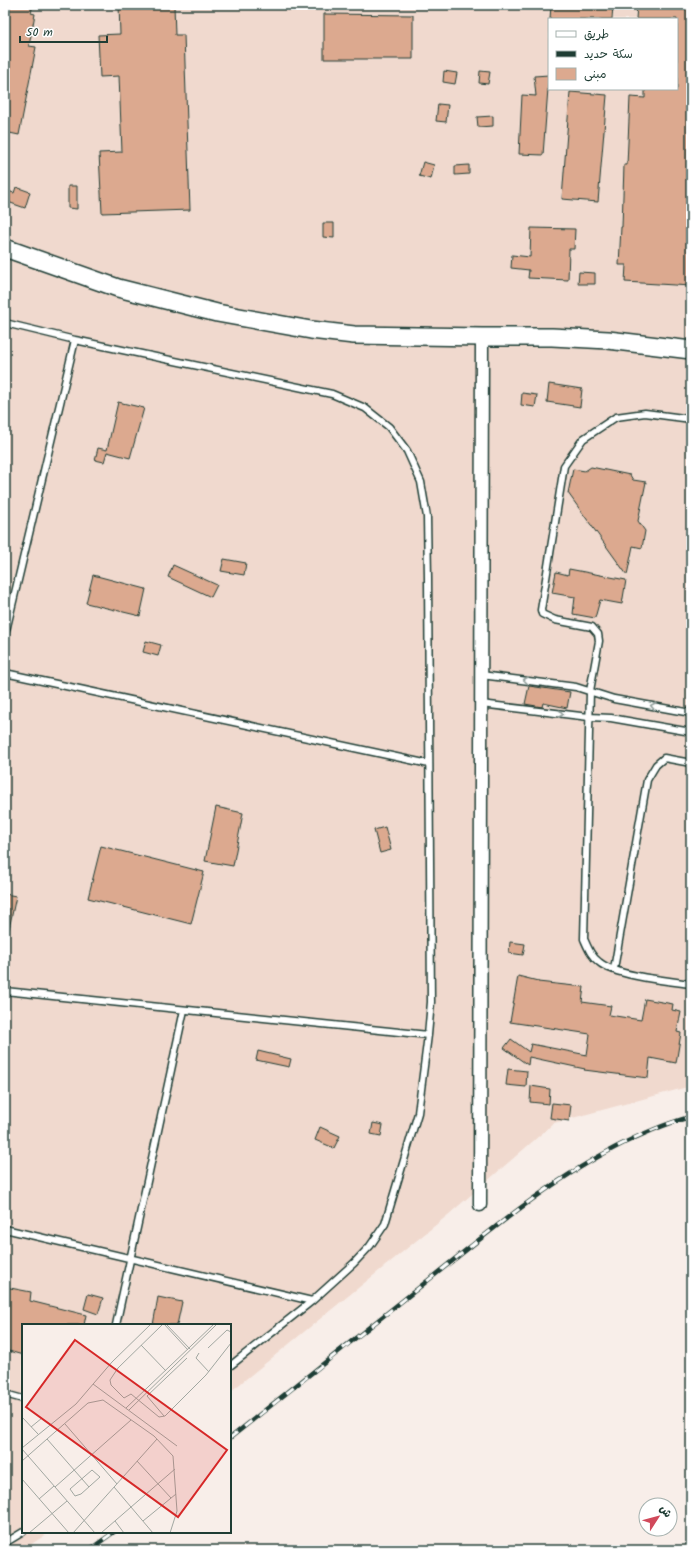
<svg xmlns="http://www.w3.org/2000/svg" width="696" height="1555" viewBox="0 0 696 1555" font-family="Kalam,'Playpen Sans Arabic',sans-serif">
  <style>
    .built { fill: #f0d9ce; fill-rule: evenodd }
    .building { fill: #dca98f; stroke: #1f3d34 }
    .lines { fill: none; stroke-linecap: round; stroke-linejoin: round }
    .service-casing { stroke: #1f3d34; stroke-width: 9 }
    .minor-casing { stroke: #1f3d34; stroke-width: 15 }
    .secondary-casing { stroke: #1f3d34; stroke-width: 20 }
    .service { stroke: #fff; stroke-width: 6 }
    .minor { stroke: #fff; stroke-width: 12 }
    .secondary { stroke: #fff; stroke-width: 17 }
    .rail-casing { stroke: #1f3d34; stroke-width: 4.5 }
    .rail { stroke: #fff; stroke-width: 3; stroke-dasharray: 9; stroke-linecap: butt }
    .oneway { stroke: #8f9e9a }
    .inset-road { fill: none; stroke: #a1a7a1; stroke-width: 1 }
    .view { fill: #d62828; fill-opacity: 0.15; stroke: #d62828; stroke-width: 2 }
    .inset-edge { fill: none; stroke: #1f3d34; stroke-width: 2 }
  </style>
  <rect width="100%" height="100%" fill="#f8eee9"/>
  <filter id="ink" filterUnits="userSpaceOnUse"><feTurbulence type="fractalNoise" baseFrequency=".025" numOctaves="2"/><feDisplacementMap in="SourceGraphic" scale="8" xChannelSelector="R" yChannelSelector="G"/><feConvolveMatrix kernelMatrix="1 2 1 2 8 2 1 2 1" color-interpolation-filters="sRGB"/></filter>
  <g filter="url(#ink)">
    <path class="built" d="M5,5H691V1086L554,1123L448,1215L230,1392V1325H23V1532H50L30,1545L20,1550H5ZM549,19H677V89H549Z"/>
    <path class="building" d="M5,5H33L31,13L35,14L29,46L36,47L19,135L5,132Z
      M119,5H174L175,35H184L190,210L102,213L99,153L122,152L119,76L100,77L98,35L120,34Z
      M551,5H613L612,19H550Z
      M637,5H691V286L625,282L626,265H619L621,227H622L624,165H627L630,97L645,98V89H677V19H636Z
      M324,14L413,15V59H324Z
      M444,71L457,73L455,84L443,82Z
      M480,71L490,72L488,84L479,83Z
      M549,75L543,155L519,154L522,95L536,96L534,76Z
      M570,92L607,95L598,202L562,199Z
      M438,104L448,105L446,122L436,121Z
      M493,116V126L478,127L477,117Z
      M423,162L434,165L431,179L419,176Z
      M469,165V174L455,175V166Z
      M68,186H77V209L68,208Z
      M16,187L30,192L25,208L5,201V190L14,193Z
      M323,223H334V238L323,237Z
      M531,228L575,229L574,249H569L568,280L528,278L529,270L511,268L512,255L530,257Z
      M579,272L595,273V284H578Z
      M549,384L582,389L580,407L547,402Z
      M522,393L537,395L535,407L521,405Z
      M118,402L144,408L130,458L107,452L104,462L95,460L98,448L107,450Z
      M591,467L630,475L633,480L646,482L638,521L645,531L642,548L633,546L627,575L568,493L573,469L585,471Z
      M224,559L246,563L244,575L221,571Z
      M173,565L217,585L211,597L168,577Z
      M569,569L626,580L622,604L600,600L595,618L573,614L575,597L552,593L556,572L568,575Z
      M93,575L146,589L140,616L86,603Z
      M146,641L161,645L158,656L143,652Z
      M529,686L570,692L567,708L543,703L542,707L525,704Z
      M216,807L243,813L233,866L205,861Z
      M385,827L391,850L380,853L374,830Z
      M101,846L204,872L191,924L88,898Z
      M5,894L16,896L9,929H5Z
      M510,942L525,944L523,955L509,953Z
      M518,976L538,981V982L584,987L582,1002L611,1006L609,1015L641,1020L645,999L673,1004L672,1010L681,1012L677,1032L681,1033L676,1063L650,1058L648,1078L584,1070L585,1069L529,1057L528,1065L504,1048L511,1039L529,1052L531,1044L587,1055L590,1034L510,1022Z
      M258,1051L291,1059L289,1067L256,1060Z
      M508,1069L527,1071L526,1087L506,1085Z
      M531,1086L550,1089L549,1104L530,1102Z
      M552,1103L571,1105L569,1121L550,1118Z
      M373,1123L383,1125L381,1136L371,1134Z
      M320,1127L340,1136L334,1148L315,1140Z
      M5,1287L31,1292L30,1301L86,1315L84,1325H23V1355L5,1350Z
      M88,1294L103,1298L98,1314L84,1309Z
      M158,1297L182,1302L177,1325H153Z"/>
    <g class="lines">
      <g class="service-casing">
        <path id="service" d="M5,323L75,340L332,394L365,408L389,427L407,451L421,482L427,517L428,578L431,1002L428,1035L418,1113L385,1224L370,1246L354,1263L312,1301L230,1366
          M691,419L645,413L616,417L583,439L564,466L541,610L542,614L555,620L592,627L598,634L599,641L590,691L584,939C588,948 591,956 599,962C615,976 669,981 691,984
          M5,635L75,340
          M5,673L429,764
          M481,675L576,687L614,699L691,713
          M481,704L589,717L611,718L691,732
          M614,969L647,780L656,765L664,758L691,763
          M5,991L428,1035
          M5,1229L312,1301
          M116,1325L184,1010
          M5,1394L23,1399
          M5,1543L23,1532"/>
      </g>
      <g class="minor-casing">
        <path id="minor" d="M480,1205L482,337"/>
      </g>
      <g class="secondary-casing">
        <path id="secondary" d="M5,248L118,288L217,313L311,330L354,335L482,337H552L608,340L691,350"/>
      </g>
      <use href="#service" class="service"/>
      <use href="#minor" class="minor"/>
      <use href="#secondary" class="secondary"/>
      <g class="rail-casing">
        <path id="rail" d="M230,1438C296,1386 361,1334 426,1282C490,1231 553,1178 626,1142C647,1132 669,1122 691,1117
          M89,1550L114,1532"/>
      </g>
      <use href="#rail" class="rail"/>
    </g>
    <defs><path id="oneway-chevron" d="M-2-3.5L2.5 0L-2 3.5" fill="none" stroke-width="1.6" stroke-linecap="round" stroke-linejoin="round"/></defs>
    <g class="oneway">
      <use href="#oneway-chevron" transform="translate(526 680) rotate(-173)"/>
      <use href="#oneway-chevron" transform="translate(653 706) rotate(-170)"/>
      <use href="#oneway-chevron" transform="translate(561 714) rotate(7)"/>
    </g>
  </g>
  <g transform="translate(22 1324)">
    <rect width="209" height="209" fill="#f8eee9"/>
    <path class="inset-road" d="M141,0L96,44L88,56L89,61L102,74L109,70L137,93L143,92L184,51L209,19M142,0L166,26M144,0L168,25M119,21L144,47M186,24L205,6L209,8M177,29L174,34L187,48M71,60L155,122M104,84L192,0M107,86L195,0M142,92L125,72L165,34M0,93L16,110M43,100L95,160M9,103L20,94M25,115L67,163M0,124L54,80L90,38L129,0M0,125L73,209M0,137L66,79L81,76L132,112L151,132L155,187L148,209M115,137L149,174M70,146L78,153L59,170L53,172L48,165ZM0,155L47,209M33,163L109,96M92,163L131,209M17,175L32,162M93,197L102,209M121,197L154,170M7,209L45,177M51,209L135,115M79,209L153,145"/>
    <path class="view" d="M53,16L205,126L156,193L4,83Z"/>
    <rect width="209" height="209" class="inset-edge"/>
  </g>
  <rect width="696" height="1555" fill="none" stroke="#fff" stroke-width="20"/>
  <rect x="10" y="10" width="676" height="1535" fill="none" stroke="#1f3d34" stroke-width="1.5" filter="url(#ink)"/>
  <rect x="548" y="18" width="130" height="72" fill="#ffffff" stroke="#a5b1ae"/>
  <rect x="556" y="31" width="20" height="6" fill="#ffffff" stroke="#a5b1ae"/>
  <text x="584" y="38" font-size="12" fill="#1f3d34">طريق</text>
  <rect x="556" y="51" width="20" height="6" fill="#1f3d34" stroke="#a5b1ae"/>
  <text x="584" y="58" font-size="12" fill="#1f3d34">سكة حديد</text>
  <rect x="556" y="68" width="20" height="12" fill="#dca98f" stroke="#a5b1ae"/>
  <text x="584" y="78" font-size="12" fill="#1f3d34">مبنى</text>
  <g transform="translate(658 1517) rotate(54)"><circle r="19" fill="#ffffff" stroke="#a5b1ae"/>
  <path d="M0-3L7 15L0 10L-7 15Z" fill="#d1495b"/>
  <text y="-6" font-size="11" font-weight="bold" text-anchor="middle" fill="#1f3d34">ش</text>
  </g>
  <path d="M20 36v6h87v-6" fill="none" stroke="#1f3d34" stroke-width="2"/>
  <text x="26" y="36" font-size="12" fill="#1f3d34" stroke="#ffffff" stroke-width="3" paint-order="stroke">50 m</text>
</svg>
